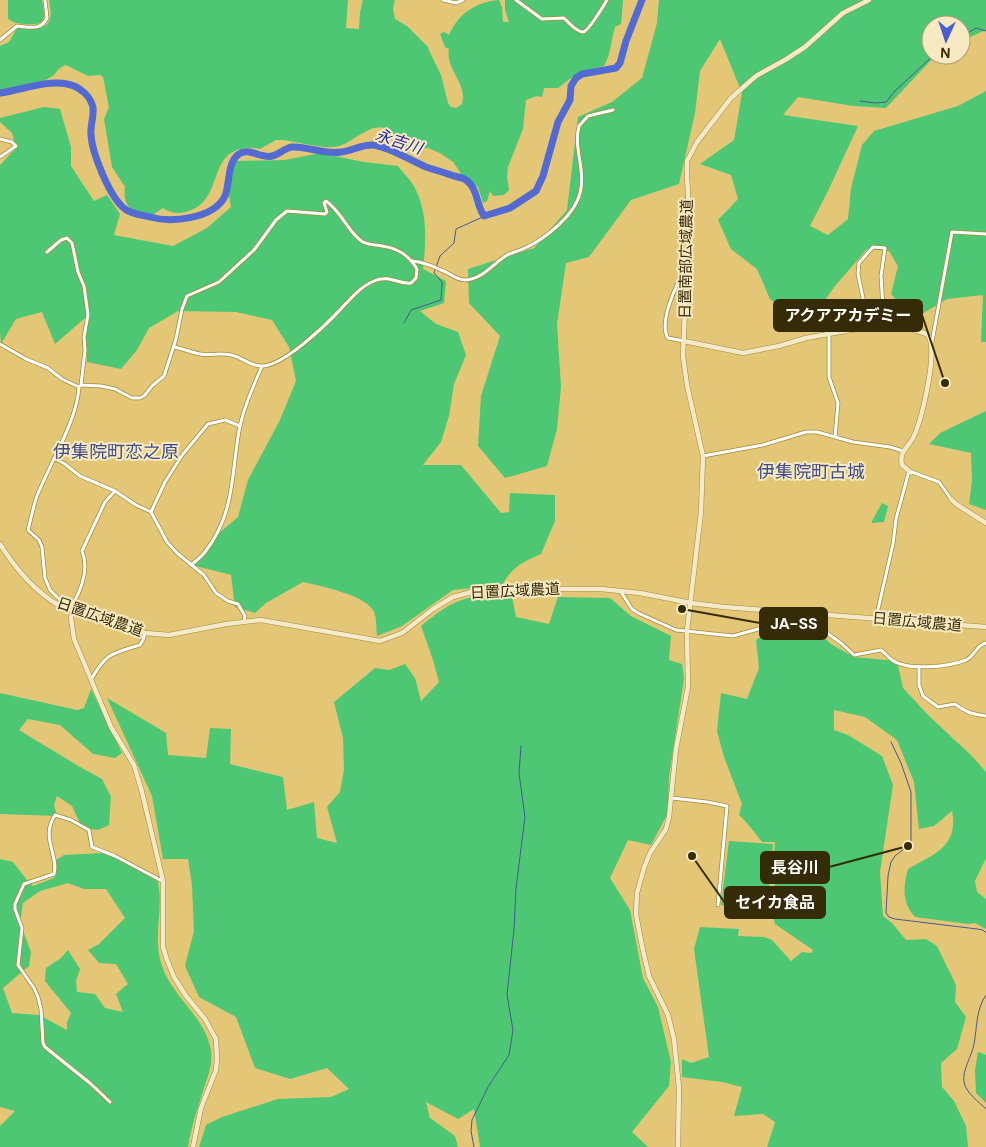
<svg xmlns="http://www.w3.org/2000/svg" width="986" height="1147" viewBox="0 0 986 1147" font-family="'DM Sans','Noto Sans JP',sans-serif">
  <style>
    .green { fill: #4dc774; fill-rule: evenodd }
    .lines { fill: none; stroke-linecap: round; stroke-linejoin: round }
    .stream { stroke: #4a5795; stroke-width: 1 }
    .river { stroke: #536ad2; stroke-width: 7 }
    .street-casing { stroke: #a38937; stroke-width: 4.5 }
    .secondary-casing { stroke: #a38937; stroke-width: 5.5 }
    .street { stroke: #fff; stroke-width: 3 }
    .secondary { stroke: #f4e9c8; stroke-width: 4.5 }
    .labels { text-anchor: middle; stroke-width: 4; stroke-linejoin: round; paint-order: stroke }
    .street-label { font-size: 15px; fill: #362b07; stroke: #f7e9c2 }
    .water-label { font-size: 16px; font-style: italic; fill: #252aa6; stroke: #f7e9c2 }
    .quarter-label { font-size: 18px; fill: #3e4d89; stroke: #f7e9c2 }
    .leader { fill: none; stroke: #362b07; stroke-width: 2 }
    .callout-dot { fill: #362b07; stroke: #f7e9c2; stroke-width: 2 }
    .callout { fill: #362b07; stroke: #362b07; stroke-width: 2 }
    .callout-label { font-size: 16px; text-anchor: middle; font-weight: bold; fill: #fff }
  </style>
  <rect width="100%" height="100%" fill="#e3c776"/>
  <path class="green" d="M8,0H42C46,20 46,26 24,24C17,23 13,23 8,19Z
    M49,0H348L346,28L359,29L360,12L363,0H395L393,8L395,19L407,26L427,46L441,75L448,103L451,107L456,108L462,104C468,84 445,69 449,49L445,47L440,34L444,32L449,35C459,13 476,2 499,0L502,7L503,22H509L505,10V0H623V1L621,24L615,27C611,40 611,54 604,66L579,72L558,88H544L542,97L537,96L526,100L523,129L508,167L507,177L509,190L504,195L493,196L490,191L487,201L483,203L478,187L462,175L453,162L440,153L428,148L413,150L403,148C400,143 396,136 391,132C373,116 353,146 334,147C321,148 297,142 283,140H276L260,149C253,147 249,148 241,149C207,156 224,203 185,212C176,214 171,213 163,208L151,216C134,211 122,209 125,187L112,167L104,119L109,107L103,77L100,75L88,76L66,65C55,69 58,73 51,77C37,86 16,89 0,92V46L9,42L16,30L18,28C44,30 55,29 49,0Z
    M659,0H986V30L961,41V25H931V55H936L886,108L853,106L798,97L783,115L858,126L828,191L810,226L828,235L848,219L851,188L862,145L874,131L958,106L986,91V342H981L983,295L947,299L905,324V310L891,294L898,266L889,251L867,249L835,286L816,313L800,321L770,299L757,269L731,249L718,220L738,199L731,175L700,164L734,140L742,93L720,39L700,71L695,113L679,184L631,200L589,257L566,263L557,324L561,387L557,429L547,466L505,478L478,446L481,396L500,336L469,303L468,269L534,248L567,210L578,117L612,102L642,78L657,23Z
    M44,107L60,109L71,147V166L94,201L107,195L120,214L114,235L173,246L207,228L231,207L226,179L236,161L285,160L320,153L364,162L398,166C403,173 411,180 415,188C428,214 426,241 423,269L446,281L444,303L420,311L436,324L458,332L466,355L454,384L449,416L441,442L423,465H461L501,513L509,512L510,493L555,495V521L541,554C523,562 512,567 502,585L453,590L402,626L377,636C376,629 377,619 374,612C367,595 320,586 303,582L266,603L255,613L235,607L231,575L192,565L218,534L238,517L248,480L280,420L296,381L289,347L272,320L236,312L178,311L149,328L137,350L121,369L87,362L85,318L55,344L42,312L16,319L1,344L0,331V165L16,148L12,133L0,122V118Z
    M986,411V510L969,504L972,481L971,453L929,444L940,433Z
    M882,503L888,506L884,522L872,523V521Z
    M509,594L512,596L516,617L549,624L558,597L610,598L631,616L671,636L669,660L682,664L684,679L669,777L668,813L651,845L628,840L610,878L630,910L643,978L658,1007L671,1062L669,1086L632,1132L648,1147H480L474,1109L458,1119L426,1102L430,1118L455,1136L458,1147H199L206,1125L222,1117L278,1099L331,1097L349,1089L327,1068L290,1079L255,1068L236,1017L199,997L185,966L194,931L192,885L188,859H163L152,796L107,698L166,733L168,755L206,758L210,728L231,729L230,764L283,777L287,810L314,802L317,838L337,843L327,807L340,792L344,769L343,738L334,702L375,668L389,670L405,664L415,678L421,701L439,682L433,660L421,626C455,598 465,596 509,594Z
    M797,614L831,644L854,657L897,661L903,688L930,717L972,756L986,772V858L975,881L977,892L986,899V929L975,923L968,924L915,917C902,903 903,887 908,869C934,854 959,846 952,811L934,826L919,829L914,782L897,740L865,717L834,710V730L848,735L882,756L893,785L880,872L883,916L892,923L906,940L926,939L937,946L956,985L955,1002L966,1017L957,1049L941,1063L942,1087L954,1101L966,1126L968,1147H767L775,1122L763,1114L734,1116L742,1087L722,1082L682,1077V1059L691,1063L709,1057L694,949L700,927L739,929L738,936L764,937L772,940L791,961L802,952L811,953L813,950L775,924L772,914L773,888L776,883L785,876L774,854L775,842H762C754,832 748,823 739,815L742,804L724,757L717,731L721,693L747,699L759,668L756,640Z
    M91,689L122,753L115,758L93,754L60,725L28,719L19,730L80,767L102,779L111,797L109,825L98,830L82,828L72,806L57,796L54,805L57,816L0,814V693L77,710L84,708Z
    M729,841L773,844L767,911L732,908L721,905Z
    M104,853L136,867L158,882C164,910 152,938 162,966C172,997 206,1017 211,1051C213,1064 208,1076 204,1088C198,1107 191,1128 188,1147H0V1126L15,1111L0,1107V859L13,862L27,880L33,886L54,878L56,873L53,862L64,855ZM68,883L84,889H106L125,918L99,944L88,950L99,963L116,964L128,984L116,994L123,1012L105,1008L95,994L77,992L76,981L80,969L68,950L61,958L46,968L45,981L71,1013L67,1022V1030L39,1015L12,1013L3,988L29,966L31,952L20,923L23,903L40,891Z
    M978,1052L986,1055V1103L976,1093L975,1070Z"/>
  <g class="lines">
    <path class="stream" d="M961,37L976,28L986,31
      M860,101L876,103L886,102L895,91L934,55
      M404,323L411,310L441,300L442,282L434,273L440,256L454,243L456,229L485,216
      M891,742L901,763L911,792V842L908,846L895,856L891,862L888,876L886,913L889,917L895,919L977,929L983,930L986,933
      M986,995C976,1009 977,1028 974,1044C972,1056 962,1070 964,1082C966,1093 979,1102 986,1109
      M474,1147L471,1131L472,1120L488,1087L509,1055L513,1030L507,995L514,929L516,888L525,817L519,773L521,746"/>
    <path class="river" d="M0,93C22,90 45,80 67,84C79,86 91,96 93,108C94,117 90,126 91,135C92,153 110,198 125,209C131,214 142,215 150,217C171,223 214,219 225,196C230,184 227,162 239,154C249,147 261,159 272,156C279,155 284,148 292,147C308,146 325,155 341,152C353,151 361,144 374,145C391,148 410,160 426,167C435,170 443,172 451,175C456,177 462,177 466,180C478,188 476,205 484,216L510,208L536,191L543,176L558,122L570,100L571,86L576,78L582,74L616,68L620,63L626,41L642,0"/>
    <g class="street-casing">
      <path id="street" d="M443,0L456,3L463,0
        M516,0L542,19L564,18C568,22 576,32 583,32C589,31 603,6 607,0
        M0,40L17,26C30,27 41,31 47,18L45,0
        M0,139L12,142L16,146L0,157
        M47,252L61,240L67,238L72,243L78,272L84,286L88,315L84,337L85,350L81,385
        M412,261C422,262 433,266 441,270C450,273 456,280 465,280C482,280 494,263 507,255C513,252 519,251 525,248C545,239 575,215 580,193C586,170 573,148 579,126L588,116L613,110
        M869,327L858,274L859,263L873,247L885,248L881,276L884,324
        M829,334V377L838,403L835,437
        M684,341L668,338C658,322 677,283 686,268
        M932,342L952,232L986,234
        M0,344L26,359L48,368L62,379L79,387
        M79,387L81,385L101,386L115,389L132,398H140L144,396L152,386L164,376L176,339L182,309L187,296L219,282L254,250L276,220L287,211L325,214L327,212L324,203L326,201C342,212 349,234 363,242C369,245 376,245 382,246C399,248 409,256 417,269L416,278L411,283C399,285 390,274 374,281C360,287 350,299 340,310C325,326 284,365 263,366C251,367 242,357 231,355C220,352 210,356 200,354C191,352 183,349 174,347
        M703,456L763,445L806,432H817L853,442L890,447L903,451
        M54,458L65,464L80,476L115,491L136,505L151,512L167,542L177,553L204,575L216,593L228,601L238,604L245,616L244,621
        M151,512L165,482L183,454L208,424L225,420L240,426
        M191,565C196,561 201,557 205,552C235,513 231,476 239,431C243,409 253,387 262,366
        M621,592L632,609L638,613L676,630L733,636L776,624L780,612
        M73,604C82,588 89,568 82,551L105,502L115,491
        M73,610V604L58,598L50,590L45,578L42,547L39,540L28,530C31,519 33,507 37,496C50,463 77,421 79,387
        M800,614L841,643L854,655L881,650C885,653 888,657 892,660C907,671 949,667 966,660C975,656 976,645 986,643
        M876,618L893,544L896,519L909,471L939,482L951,499
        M919,667V685L923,696L938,707L955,704C963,711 976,715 986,716
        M91,680C105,654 112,653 140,645L143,640L145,633
        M672,798L707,802L727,806L718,905
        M110,1102L91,1084L45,1047L43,1043L41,1009L38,997L34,988L18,965L22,928L15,909V904L24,884L54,874C59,855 40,838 55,815L71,820L89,830L92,847L115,856L162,881"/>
    </g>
    <g class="secondary-casing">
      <path id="secondary" d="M684,341L743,353L779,346L806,338L884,324L898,325L927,334C929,337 931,341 931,344C934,365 922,420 913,438C907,449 899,451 902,465L909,471
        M951,499L956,504L986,523
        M0,544C15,568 33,590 58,605L145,633L169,635L226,624L261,620L380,641L402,633L433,609L453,597L483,589H601L640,593L691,603L724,607L986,627
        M73,610L71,618L74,639L111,727L134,765L142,792L163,881V947L167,960L174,977L186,996L205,1019L216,1039L217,1059L216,1070L201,1108L193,1147
        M678,1147L679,1088L674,1039L668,1015L649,976L642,946L636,914L637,893L644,868L650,853L666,829L669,817L676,749L688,687L687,631L701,512L703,456L687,385L683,356L689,212L687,177V161L697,142L731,98L756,76L785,60L805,47L843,13L869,0"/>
    </g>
    <use href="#street" class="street"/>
    <use href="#secondary" class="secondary"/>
  </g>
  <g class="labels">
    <g class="street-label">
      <text transform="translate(686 259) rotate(-89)" y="5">日置南部広域農道</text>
      <text transform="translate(515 591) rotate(-3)" y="5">日置広域農道</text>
      <text transform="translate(100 617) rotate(19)" y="5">日置広域農道</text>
      <text transform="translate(917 622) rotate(5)" y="5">日置広域農道</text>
    </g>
    <g class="water-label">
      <text transform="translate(399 141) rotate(18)" y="6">永吉川</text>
    </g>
    <g class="quarter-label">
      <text x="116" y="458">伊集院町恋之原</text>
      <text x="811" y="478">伊集院町古城</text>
    </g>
  </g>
  <path class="leader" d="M945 383L922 315M682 609L760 623M908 846L829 867M692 856L725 903"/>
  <g class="callout-dot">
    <circle cx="945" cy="383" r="5"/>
    <circle cx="682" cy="609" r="5"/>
    <circle cx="908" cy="846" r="5"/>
    <circle cx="692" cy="856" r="5"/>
  </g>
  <g class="callout">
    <rect x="774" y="300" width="148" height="31" rx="5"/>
    <rect x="760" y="608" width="67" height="31" rx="5"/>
    <rect x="761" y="852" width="68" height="31" rx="5"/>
    <rect x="725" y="887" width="100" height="31" rx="5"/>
  </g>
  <g class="callout-label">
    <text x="848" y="321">アクアアカデミー</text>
    <text x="794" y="629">JA-SS</text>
    <text x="795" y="873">長谷川</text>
    <text x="775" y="908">セイカ食品</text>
  </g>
  <g transform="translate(946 40) rotate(183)"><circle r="24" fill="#f7e9c2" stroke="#aa9d77"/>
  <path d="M0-4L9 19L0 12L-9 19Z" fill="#485dd2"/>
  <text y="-8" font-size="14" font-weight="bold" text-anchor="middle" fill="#362b07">N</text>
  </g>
</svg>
